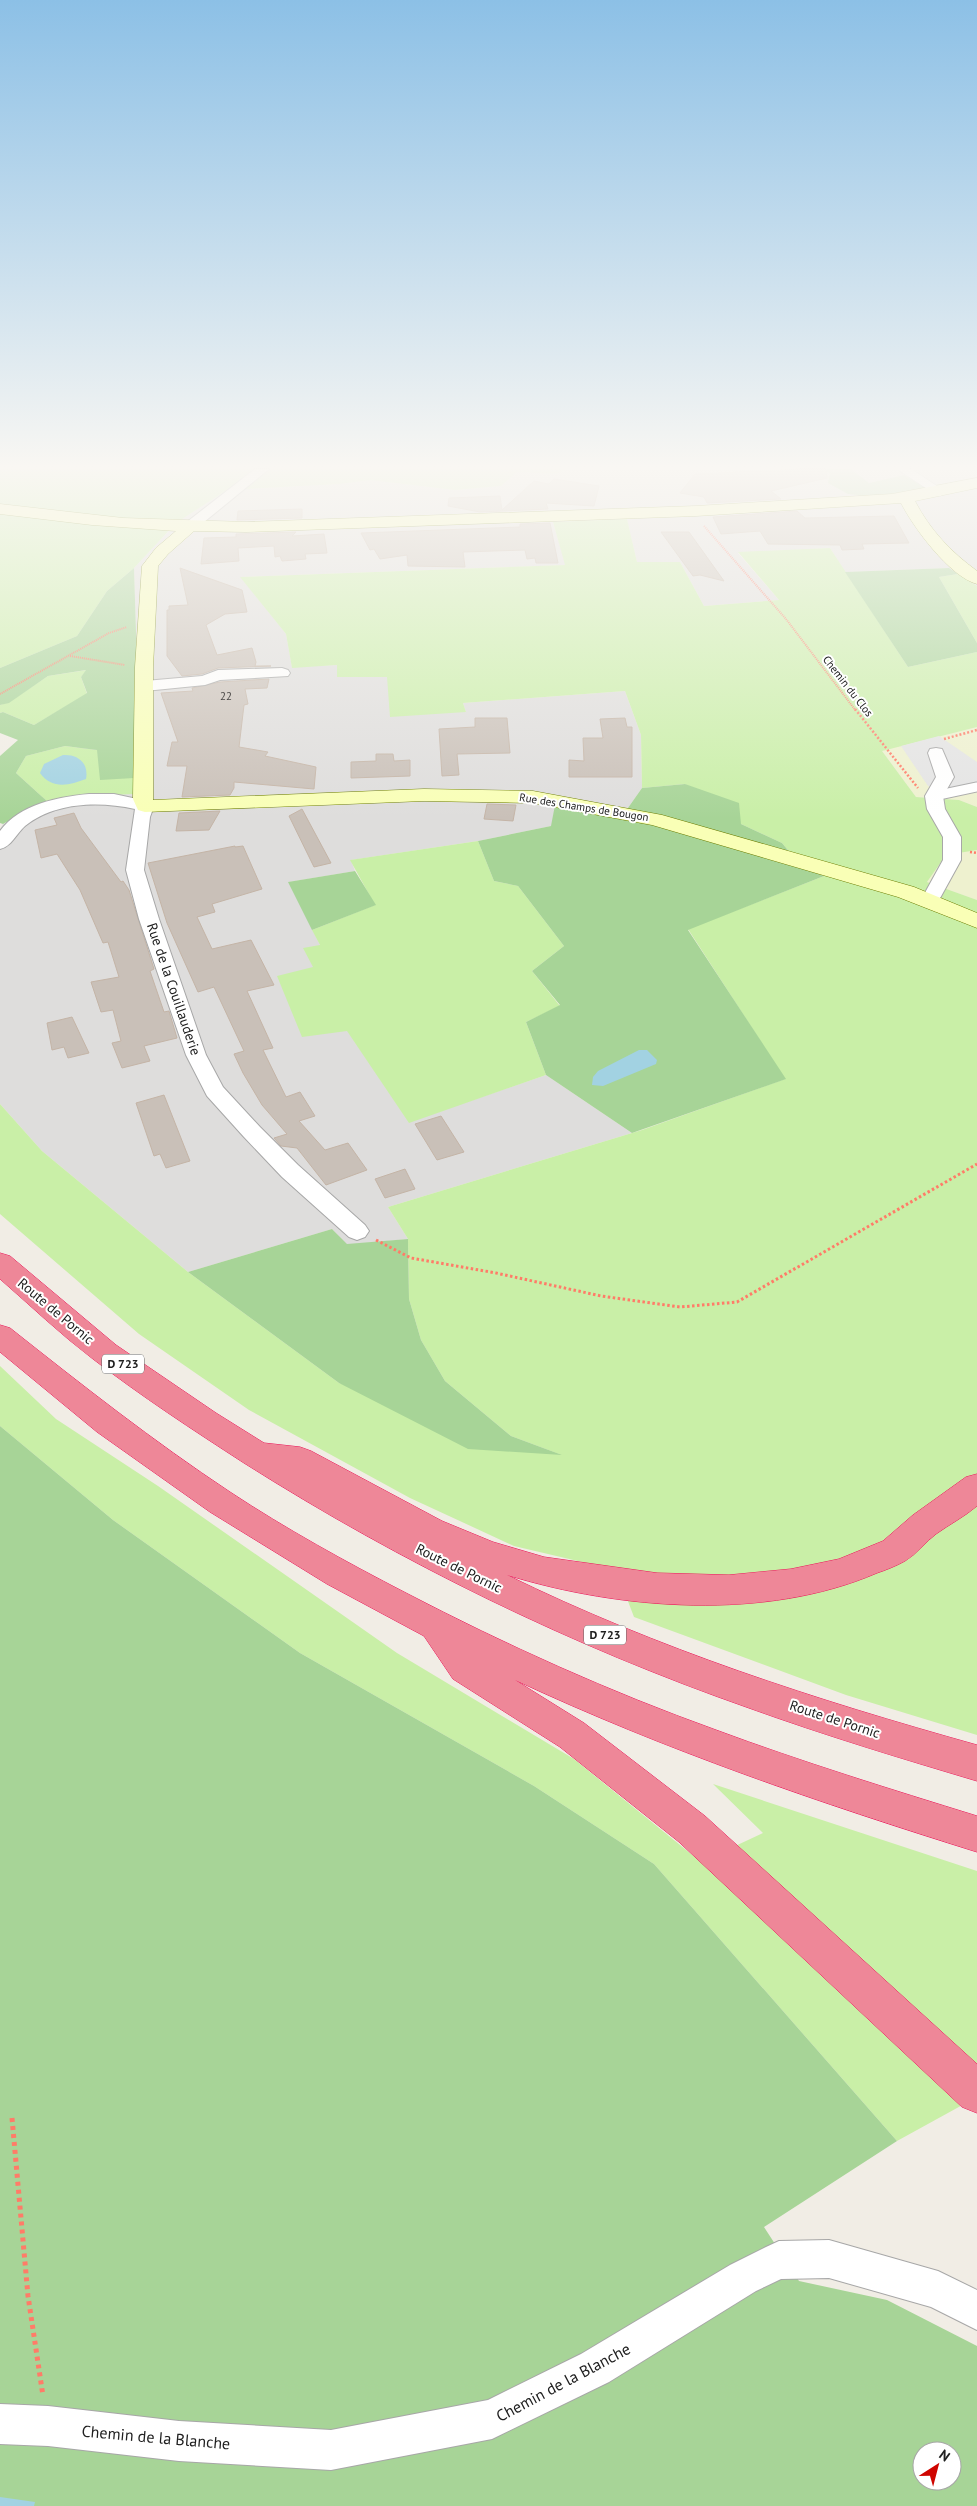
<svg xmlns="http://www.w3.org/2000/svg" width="977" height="2506" viewBox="0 0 977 2506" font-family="'PT Sans',sans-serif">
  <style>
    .residential { fill: #dedddc }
    .farmland { fill: #eef1cf }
    .grass { fill: #c9efa7 }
    .forest { fill: #a7d497; fill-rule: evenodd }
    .parking { fill: #e4e4e4 }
    .water { fill: #a2d2e2 }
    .building { fill: #c9c0b8; stroke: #c4b4a6 }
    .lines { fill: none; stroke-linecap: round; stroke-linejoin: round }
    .lane-far1-casing { stroke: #a7a7a7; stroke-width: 9 }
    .lane-casing { stroke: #a7a7a7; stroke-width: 11 }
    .street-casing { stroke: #a7a7a7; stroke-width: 2 }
    .secondary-casing { stroke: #6c7d00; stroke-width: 1 }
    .highway-casing { stroke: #ea175a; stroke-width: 1 }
    .path-far3 { stroke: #ff7c68; stroke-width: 2; stroke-dasharray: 1 1; stroke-linecap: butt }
    .path-far2 { stroke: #ff7c68; stroke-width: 2.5; stroke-dasharray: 2 2; stroke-linecap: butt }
    .path-far1 { stroke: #ff7c68; stroke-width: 3; stroke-dasharray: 2.5 2.5; stroke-linecap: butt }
    .path { stroke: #ff7c68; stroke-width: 5; stroke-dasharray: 4 4; stroke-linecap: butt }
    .lane-far1 { stroke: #fff; stroke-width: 8 }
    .lane { stroke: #fff; stroke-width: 9 }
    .street { fill: #fff; fill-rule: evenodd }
    .secondary { fill: #f9ffb6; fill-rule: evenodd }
    .highway { fill: #ee8798; fill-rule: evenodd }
    .labels { text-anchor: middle; stroke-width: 4; stroke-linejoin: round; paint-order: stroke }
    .far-street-label { font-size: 11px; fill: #202020; stroke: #fff }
    .number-label { font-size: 11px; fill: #4a4846 }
    .shield { fill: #fff; stroke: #636363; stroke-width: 1 }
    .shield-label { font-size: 12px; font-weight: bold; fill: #202020 }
    .street-label { font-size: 14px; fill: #202020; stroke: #fff }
    .near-street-label { font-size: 16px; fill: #202020; stroke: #fff }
  </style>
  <rect width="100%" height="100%" fill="#f1ede5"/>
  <path class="residential" d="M565,469H823L830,473L848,494L904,475L869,483L851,469H977V586L948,568L845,572L830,548L738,553L779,600L704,606L680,562H637L627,520L553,523L566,565L241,577L286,634L292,667L337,665V677H387L466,712L463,703L625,691L641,735L642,788L623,815L551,826L478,841L351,860L355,871L289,882L320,945L347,1030L409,1122L546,1075L632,1133L388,1207L408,1239L347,1245L332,1229L188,1272L42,1151L0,1104V829L3,824L35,806L137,663L134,568L176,523L227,490L339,484L370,480L455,490L501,486L517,472L557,474Z"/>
  <path class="farmland" d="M977,727V807L959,800L916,797L881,750Z
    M973,849L977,850V900L927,882L946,855Z"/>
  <path class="grass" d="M0,469H565L557,474L517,472L501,486L455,490L370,480L339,484L227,490L176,523L134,568L107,591L77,636L0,668Z
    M627,519L637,562H680L704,606L779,600L738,552L830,548L908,667L977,652V727L882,751L916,797L959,800L977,807V850L946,855L927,882L977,900V1735L846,1695L634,1617L616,1570L514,1546L410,1498L249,1410L139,1334L0,1214V1104L42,1151L188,1272L339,1383L559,1454L511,1436L445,1381L421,1340L409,1299L408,1239L388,1207L642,1130L785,1079L688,929L824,876L802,867L782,843L741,824L685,784L642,788L641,735L625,691L463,703L466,712L390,717L387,677H337V665L292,668L286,634L240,577L565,565L553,522Z
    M958,574L977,586V643L939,577Z
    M87,670L81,677L87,694L34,725L3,712L0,713V705L9,702L48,676Z
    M65,746L97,750L134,778L133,794L72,797L49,803L16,773L26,756Z
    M478,841L494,881L518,886L564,946L532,971L560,1006L526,1022L546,1075L409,1123L347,1031L302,1037L277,976L313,967L303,948L320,945L312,930L375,905L350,860Z
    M0,1366L56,1419L158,1486L397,1653L574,1759L701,1862L763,1833L713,1784L977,1871V2097L897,2141L654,1864L534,1786L300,1653L113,1520L0,1426Z"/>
  <path class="forest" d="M823,469H851L869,483L904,475L931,491L884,498L848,494L828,483L830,473Z
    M134,568L137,663L134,778L100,780L97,750L65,746L26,756L16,773L49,803L35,806L3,824L0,823V756L18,740L0,733V713L3,712L34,725L87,693L81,677L86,670L48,676L9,703L0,705V668L77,636L107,591Z
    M949,568L958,574L939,577L977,643V652L908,667L845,572Z
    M685,784L739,803L741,824L782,843L802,867L824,876L688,930L786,1079L632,1133L546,1075L526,1022L560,1005L532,971L564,946L518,886L494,881L478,841L551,826L555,805L623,815L642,788Z
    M355,871L376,905L312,930L288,882Z
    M332,1229L347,1244L408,1239L409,1299L421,1340L445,1381L511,1436L562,1455L468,1449L339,1383L188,1272Z
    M0,1426L113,1520L300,1653L534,1786L654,1864L897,2141L764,2227L799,2281L887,2300L977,2346V2506H0ZM922,2451H952V2481H922Z"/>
  <path class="parking" d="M939,736L977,762V784L944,792L928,786L901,746Z"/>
  <path class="water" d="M63,755C78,754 89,763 86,779C70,785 52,790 40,773L44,764Z
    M639,1050H647L657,1060L656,1064L603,1086L592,1085L593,1077L598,1071Z
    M0,2497L35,2502L34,2506H0Z"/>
  <path class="building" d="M803,469H826L827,478L771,491L781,499L707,503L704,497L680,493L695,474Z
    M554,479L599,486L594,506L546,503L548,509L480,512L448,506L449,498L500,496L502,510L534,481L549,484Z
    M302,509V518L237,520L238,511Z
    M797,511L805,518L894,516L909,543L862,544L864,549L842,550L840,545L768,544L760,531L721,534L713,517Z
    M550,523L558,563H536L535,558L527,559L525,550L463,552L465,567L408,566L407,555L380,559L374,549L370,550L361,533L520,527V524Z
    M296,532L292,536L324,534L327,553L305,554L306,559L282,561L280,556L275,557L274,546L238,548L239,561L201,564L204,538L236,537V534Z
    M661,532H689L724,581L700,575L693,576Z
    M180,568L242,590L247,612L225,614L206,625L217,655L252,648L256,662L255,666H271L218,668L202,674L182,676L167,656V610H169V606L188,605Z
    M269,679L267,688L245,689L248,704L244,705L239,747L268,752L265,756L316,767L314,789L234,782V788L230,795L182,797L187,766H167L172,742H178L161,693L193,691L192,688L220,682Z
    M475,718H507L510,753L457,754L459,775L442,776L439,729L475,727Z
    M625,718L627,727H632V777H569V760L584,761L583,738H603L600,719Z
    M376,754H393L394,761L410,760V776L351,778V762L376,761Z
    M487,804L516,805L513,821L484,819Z
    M302,809L331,863L314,867L289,816Z
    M220,811L209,830L176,831L179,813Z
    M74,813L81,828L121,882L123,881L129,890L154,969L150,971L164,1012L169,1011L177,1038L144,1046L150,1061L122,1068L112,1043L121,1041L113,1010L101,1012L91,982L119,977L108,942L103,943L80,890L57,854L41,858L35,830L57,825L54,818Z
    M235,846V847L243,846L262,889L212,904L215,912L197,917L212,949L251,940L274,985L247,991L273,1048L263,1050L286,1097L300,1092L315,1116L299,1121L325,1150L348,1143L367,1170L326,1185L297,1148L281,1146L274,1138L287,1134L262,1105L243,1073L234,1054L244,1051L214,987L198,992L167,923L148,863Z
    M72,1017L89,1053L68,1058L64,1047L52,1050L47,1023Z
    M164,1095L190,1161L166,1168L160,1154L154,1156L136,1103Z
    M441,1116L464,1152L437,1160L415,1124Z
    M405,1169L415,1189L385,1198L375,1179Z"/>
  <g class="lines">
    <g class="lane-far1-casing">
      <path id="lane-far1" d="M904,469L939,492"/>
    </g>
    <g class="lane-casing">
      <path id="lane" d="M934,796L977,787"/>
    </g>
    <g class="street-casing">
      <path id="street" d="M255,469H269L193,531H183L181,528L183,525Z
        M282,668L288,670L290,673L288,676L220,680L205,685L145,691L137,686L145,681L202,676L218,670Z
        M936,748L942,749L954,777L943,796L945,809L961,837V860L939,900L937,904H923L921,900L943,860V837L927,809L925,796L936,777L928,753L930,749Z
        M89,794H114L151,802L154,806L150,817L144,870L159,919L206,1055L223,1087L260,1127L298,1165L365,1225L369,1231L365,1237L357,1240L349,1237L282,1177L244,1137L207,1096L186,1055L139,919L126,870L135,809C99,801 55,802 25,826C16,834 11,847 0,849V831C20,804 58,797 89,794Z
        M829,2240L938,2271L977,2290V2330L931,2307L829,2278L781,2279L756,2291L609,2382L492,2439L331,2470L179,2461L48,2446L0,2444V2404L48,2406L179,2421L331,2430L488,2400L581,2354L730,2265L766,2247L779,2241Z"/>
    </g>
    <g class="secondary-casing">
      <path id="secondary" d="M977,478V488L915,501C930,530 951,552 977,571V584C950,577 913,527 901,503L696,516L246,532L194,531L168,554L158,566L153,667V800L424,789L533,791L662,815L914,887L977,913V928L898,897L652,825L533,803L424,801L145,812L138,810L133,799L135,667L142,566L156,548L176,531L92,525L0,514V504L123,518L246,522L696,506L892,494Z"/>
    </g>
    <g class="highway-casing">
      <path id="highway" d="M0,1253L10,1256L116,1345L216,1413L264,1443L300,1447L311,1451L442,1521L493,1542L544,1557L657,1573L729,1575L791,1569L839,1559L883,1541L913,1515L966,1477L977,1474V1506C964,1517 950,1524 936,1534C925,1542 917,1554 905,1561C896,1566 886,1570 877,1573C766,1621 621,1610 507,1575C658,1649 816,1700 977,1745V1781C900,1758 824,1735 749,1708C572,1646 402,1563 244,1463C193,1430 141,1396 93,1359C60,1334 31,1306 0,1279Z
        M0,1325L10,1328C82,1385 153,1441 230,1492C286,1529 346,1562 406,1593C506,1645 610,1692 716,1730C802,1762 890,1789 977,1816V1852C820,1803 665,1750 515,1680L584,1723L705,1816L977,2064V2113L962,2107L679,1842L560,1747L453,1679L424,1636L327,1584L210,1512L97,1432L0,1352Z"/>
    </g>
    <path class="path-far3" d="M704,526L786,619L856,711
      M70,656L125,665
      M0,694L109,633L127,627"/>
    <path class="path-far2" d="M855,709L918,788
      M944,739L977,730
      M970,852L977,853"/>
    <path class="path-far1" d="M376,1240L411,1258L496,1273L601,1296L680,1307L737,1302L977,1164"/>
    <path class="path" d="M12,2118L28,2296L43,2396"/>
    <use href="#lane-far1" class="lane-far1"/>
    <use href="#lane" class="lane"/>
    <use href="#street" class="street"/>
    <use href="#secondary" class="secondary"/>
    <use href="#highway" class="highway"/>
  </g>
  <linearGradient id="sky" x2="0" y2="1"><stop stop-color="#8cc0e6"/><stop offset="0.57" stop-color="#f9f7f3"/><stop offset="1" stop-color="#f9f7f3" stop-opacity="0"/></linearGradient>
  <rect width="977" height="819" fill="url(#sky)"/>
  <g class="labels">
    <g class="far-street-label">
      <text transform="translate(848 686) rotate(52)" y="4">Chemin du Clos</text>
      <text transform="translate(584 807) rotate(9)" y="4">Rue des Champs de Bougon</text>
    </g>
    <g class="number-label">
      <text x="226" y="700">22</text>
    </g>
    <g class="shield">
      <rect x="102" y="1354.5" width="42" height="19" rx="4"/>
      <rect x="584" y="1625.5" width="42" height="19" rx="4"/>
    </g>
    <g class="shield-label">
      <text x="123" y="1368">D 723</text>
      <text x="605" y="1639">D 723</text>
    </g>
    <g class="street-label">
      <text transform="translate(174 989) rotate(71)" y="5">Rue de la Couillauderie</text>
      <text transform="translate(56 1311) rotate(40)" y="5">Route de Pornic</text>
      <text transform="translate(459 1568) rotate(26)" y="5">Route de Pornic</text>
      <text transform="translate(835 1719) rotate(18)" y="5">Route de Pornic</text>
    </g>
    <g class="near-street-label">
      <text transform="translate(563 2382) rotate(-28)" y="6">Chemin de la Blanche</text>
      <text transform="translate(156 2437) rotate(5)" y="6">Chemin de la Blanche</text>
    </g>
  </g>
  <g transform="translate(937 2466) rotate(36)"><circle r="24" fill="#ffffff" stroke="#a6a6a6"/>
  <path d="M0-4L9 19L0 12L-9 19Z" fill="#cf0500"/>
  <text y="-8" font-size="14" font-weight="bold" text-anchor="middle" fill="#202020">N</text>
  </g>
</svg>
